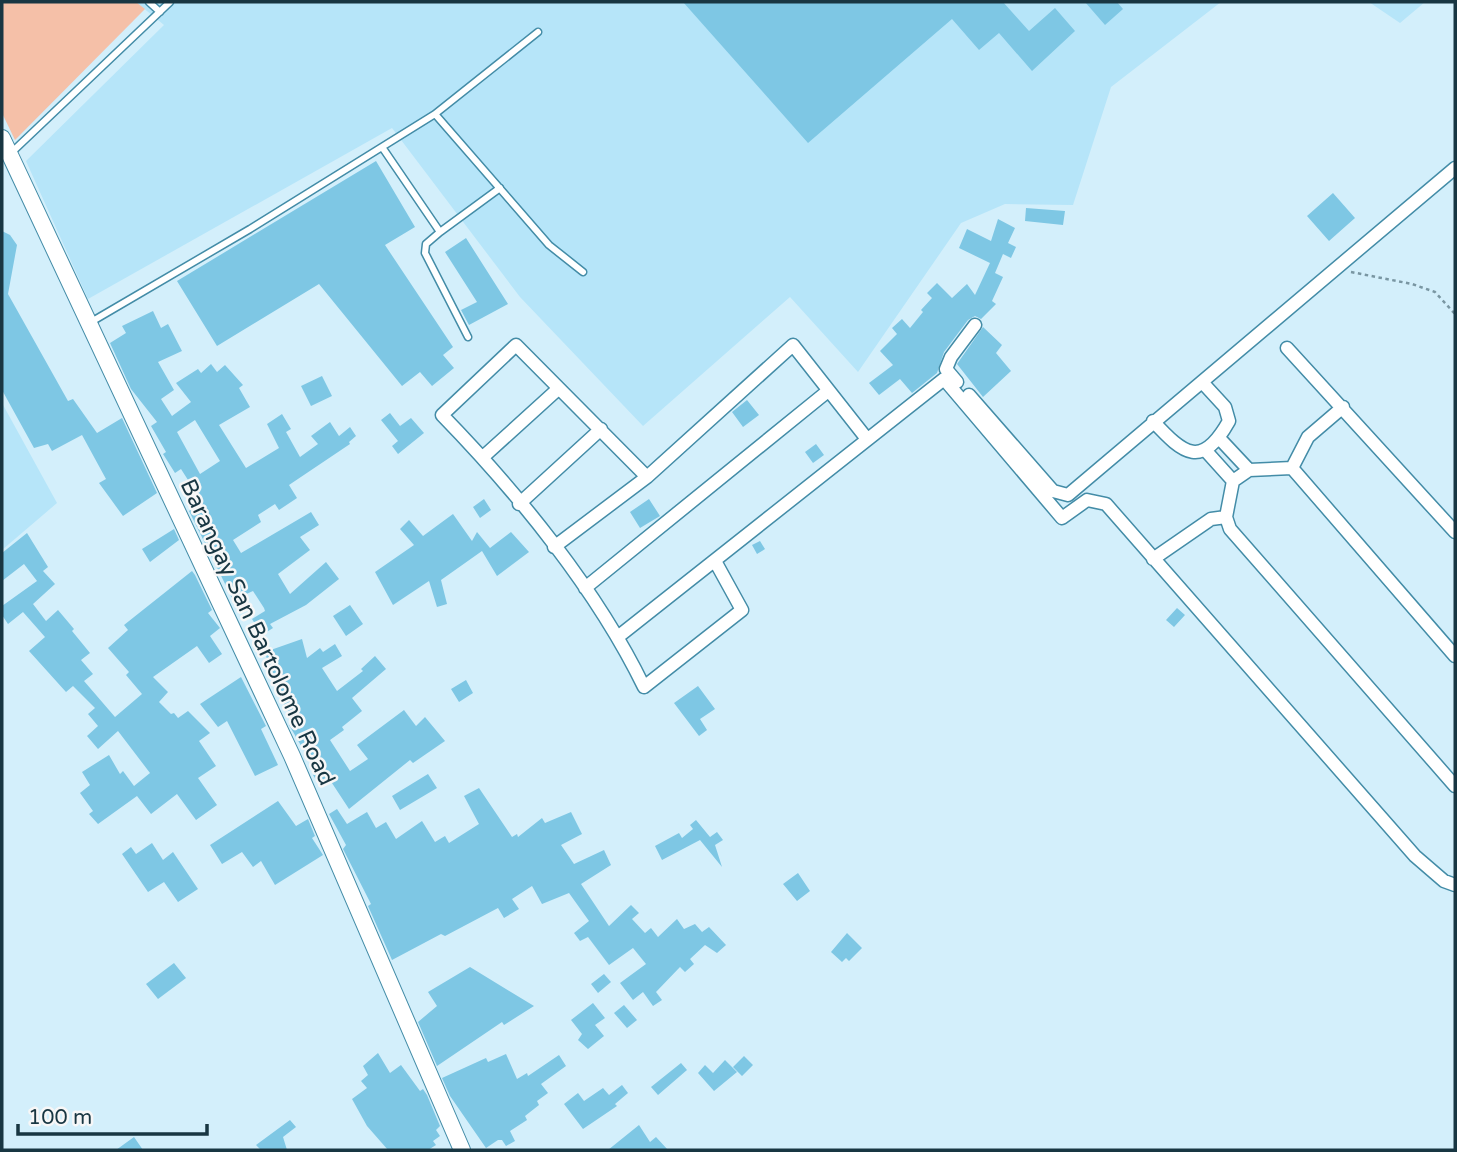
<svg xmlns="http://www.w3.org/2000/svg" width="1457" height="1152" viewBox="0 0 1457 1152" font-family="'Varela Round',sans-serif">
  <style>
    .built { fill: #b6e5f9 }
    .green { fill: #f5c0a8 }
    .building { fill: #7ec7e4; fill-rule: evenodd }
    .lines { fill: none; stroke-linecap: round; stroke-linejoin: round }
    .service-casing { stroke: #438ca7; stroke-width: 9 }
    .minor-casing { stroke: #438ca7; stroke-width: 15 }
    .tertiary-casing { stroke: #438ca7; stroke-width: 18 }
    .path { stroke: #7996a2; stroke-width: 2.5; stroke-dasharray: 3.5 3.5; stroke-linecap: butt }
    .service { stroke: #fff; stroke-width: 6 }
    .minor { stroke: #fff; stroke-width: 12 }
    .tertiary { stroke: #fff; stroke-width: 16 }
    .labels { text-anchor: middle; stroke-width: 5; stroke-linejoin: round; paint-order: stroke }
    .street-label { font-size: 23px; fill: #183642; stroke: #f7f7f7 }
  </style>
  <rect width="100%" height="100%" fill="#d3effb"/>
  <path class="built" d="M136,2H1221L1111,87L1073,205L1005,204L961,223L858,372L790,297L643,426L520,297L392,128L88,299L26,161L164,25Z
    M1369,2H1425L1400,23Z
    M2,403L57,503L2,550Z"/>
  <path class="green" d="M2,2H136L145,9L15,140L2,113Z"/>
  <path class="building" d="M683,2H1003L1029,31L1055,8L1075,31L1032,71L999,33L979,50L952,19L808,143Z
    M1085,2H1117L1123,9L1105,25Z
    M376,161L415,227L385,245L453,347L443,355L454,368L432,386L420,372L402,386L319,284L217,346L177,281Z
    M1333,193L1355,218L1329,241L1307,216Z
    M1026,208L1065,211L1063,225L1025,221Z
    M998,219L1015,228L1008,243L1016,247L1011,258L1003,254L995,273L1003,277L992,301L996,304L981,319L975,316L968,320L944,352L937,373L912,393L900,379L879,395L869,383L893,365L880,351L897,334L892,328L902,319L910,328L923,312L921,310L932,298L927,293L937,283L952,298L967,284L975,295L990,263L959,248L967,229L991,241Z
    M2,231L10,235L17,245L8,294L68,401L73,399L97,433L122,418L157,493L123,516L99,483L106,479L82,435L52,451L48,444L34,448L2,390Z
    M466,238L508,304L469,325L461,310L477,302L445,252Z
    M153,311L161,328L168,324L182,351L158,362L174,390L161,399L172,416L191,402L176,383L198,369L201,373L211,364L217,372L225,365L243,385L239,388L250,407L219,425L246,468L279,448L267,424L282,414L291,429L286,432L300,457L318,444L311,436L330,422L339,436L350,427L356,436L349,442L350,444L289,485L297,498L279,510L275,504L258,515L261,522L233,540L241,553L311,512L319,525L300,537L310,550L278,574L290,594L326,562L339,579L306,605L270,624L273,628L262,635L252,619L265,611L264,608L253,591L233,600L189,511L202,502L181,469L175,473L163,454L166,452L151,426L157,422L131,389L110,343L126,333L122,326ZM195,420L220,461L200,474L177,432Z
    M983,327L1002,345L996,353L1011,371L983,397L957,364Z
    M322,376L332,396L311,406L301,386Z
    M747,400L759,415L743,427L732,412Z
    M390,413L400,426L411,418L424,433L398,454L392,446L398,441L381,420Z
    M816,444L824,455L813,463L805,452Z
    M484,499L491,510L480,518L473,507Z
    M649,499L660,516L640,528L630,512Z
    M453,514L472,541L477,532L490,548L511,532L529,552L497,576L482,551L441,580L447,604L437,607L429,581L393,605L375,572L414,545L400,529L409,520L423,536Z
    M174,529L179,540L150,562L142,549Z
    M27,533L48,567L43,571L55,584L33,604L46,621L58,610L74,629L72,631L90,653L81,660L93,674L84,681L115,717L142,694L126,675L129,672L108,648L128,630L124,625L192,571L195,575L212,610L208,613L220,628L210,636L222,654L209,663L197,646L153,677L168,692L159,702L171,714L174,713L178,718L188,711L210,733L199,741L216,766L198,778L217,805L196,820L177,794L151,814L137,796L98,824L89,814L93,811L80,793L90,785L82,772L109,755L120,774L123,771L134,786L150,773L118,731L98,749L87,736L98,726L88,714L95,708L73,686L66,692L29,651L45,637L23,612L8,624L2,615V606L37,581L24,564L2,581V553Z
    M760,541L765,549L757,554L752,545Z
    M350,605L363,624L346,636L333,616Z
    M1177,608L1185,615L1174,627L1166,620Z
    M302,639L307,658L320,648L323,652L335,644L342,656L322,668L337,691L363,671L361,669L375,656L386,669L352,698L362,711L342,727L344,730L330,740L350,771L368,759L357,745L404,710L416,726L425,717L445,741L413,763L410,760L349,809L330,780L320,786L313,775L317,773L289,725L294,722L276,691L265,652Z
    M241,677L266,726L261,729L278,765L255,776L227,721L218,727L200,704Z
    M466,680L473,693L459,702L451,689Z
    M698,686L715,709L700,719L707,730L699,736L674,703Z
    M428,774L437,788L400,810L392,796Z
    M479,788L512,837L517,834L518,837L542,818L545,823L571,812L582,834L561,845L574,864L604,850L611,865L581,884L609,926L631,905L639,913L632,919L645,933L651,928L658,937L677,919L684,929L695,924L702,932L709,927L726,945L717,953L705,945L690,959L694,964L685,972L680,967L656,992L662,1000L653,1006L643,992L633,1000L620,983L646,964L633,948L609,965L588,937L580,941L574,933L589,921L569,893L542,904L532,886L512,899L519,909L504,918L498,908L445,936L441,934L392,960L368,906L371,904L343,849L346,845L329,814L337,809L347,824L367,812L376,828L386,822L396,839L422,821L435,842L445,836L449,843L479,824L464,796Z
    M278,801L296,826L308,819L315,836L312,838L323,855L275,885L261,861L253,867L242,852L222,864L210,845Z
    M696,820L710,837L717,832L723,840L715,845L722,867L700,840L662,860L655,846L679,833L682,838L693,829L690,825Z
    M152,843L163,860L173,852L198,889L178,902L164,882L148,892L122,854L131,847L136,854Z
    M798,873L810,891L797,901L783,884Z
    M847,933L862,948L849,961L846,958L842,962L831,952Z
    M174,963L186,978L158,999L146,984Z
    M470,967L534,1006L504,1025L502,1022L437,1066L418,1022L437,1006L428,992Z
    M604,974L611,982L598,993L591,984Z
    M593,1003L605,1018L595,1025L604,1036L588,1049L578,1040L582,1034L571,1020Z
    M624,1005L637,1020L627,1028L614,1013Z
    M378,1053L390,1073L401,1065L420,1091L423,1089L427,1095L440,1126L436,1130L440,1136L433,1141L436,1145L428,1150H388L367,1126L352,1099L367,1088L361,1081L368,1075L363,1066Z
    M506,1054L517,1079L527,1073L528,1076L559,1055L566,1066L541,1084L548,1093L537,1101L539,1105L525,1116L527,1120L510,1131L515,1141L506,1146L502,1140H498L486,1148L450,1096L442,1078L486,1058L488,1062Z
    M744,1056L753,1065L742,1076L733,1067Z
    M725,1060L737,1072L714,1091L698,1073L705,1065L713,1073Z
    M681,1063L687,1070L658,1095L651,1087Z
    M622,1085L628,1093L615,1104L617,1106L583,1129L564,1104L578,1093L584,1101L603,1088L609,1095Z
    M290,1120L296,1127L283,1137L287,1150H261L256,1145Z
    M639,1125L650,1142L656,1137L668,1150H608Z
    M134,1137L143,1150H116Z"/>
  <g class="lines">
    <g class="service-casing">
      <path id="service" d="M149,2L160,12
        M435,114L549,245L583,272
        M382,147L440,232L426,244L425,253L468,337
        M11,153L170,2
        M440,232L500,188
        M91,322L250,229L435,114L538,32"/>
    </g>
    <g class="minor-casing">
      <path id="minor" d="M1287,348L1455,532
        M957,382L946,369L951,357L975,325
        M969,395L1053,491L1068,495L1455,168
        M1153,421C1184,455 1202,469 1229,421L1225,407L1202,382
        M1219,438L1249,470
        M1206,451L1233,481
        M483,457L558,389
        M1292,468L1308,437L1343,407
        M647,477L516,345L442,415C517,492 597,590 644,687L742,610L715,561
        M519,504L601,429
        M554,547L647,477L793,345L867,439
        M1153,559L1211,519L1226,517
        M585,588L828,391
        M619,636L944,379L1062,518L1087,500L1106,504L1415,856L1444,881L1455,885
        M1455,656L1292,468L1249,470L1233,481L1226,517L1230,529L1455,786"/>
    </g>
    <g class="tertiary-casing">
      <path id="tertiary" d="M2,138L292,756L462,1150"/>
    </g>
    <path class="path" d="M1351,272L1412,284L1435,292L1455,314"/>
    <use href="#service" class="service"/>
    <use href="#minor" class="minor"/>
    <use href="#tertiary" class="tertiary"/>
  </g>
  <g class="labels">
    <g class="street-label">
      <text transform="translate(258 632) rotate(65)" y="8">Barangay San Bartolome Road</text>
    </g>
  </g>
  <rect width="1457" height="1152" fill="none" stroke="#183642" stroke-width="7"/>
  <path d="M18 1124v10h189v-10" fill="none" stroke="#183642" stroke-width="3.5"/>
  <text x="28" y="1124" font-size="21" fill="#183642" stroke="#f7f7f7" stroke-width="5" paint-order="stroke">100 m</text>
</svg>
